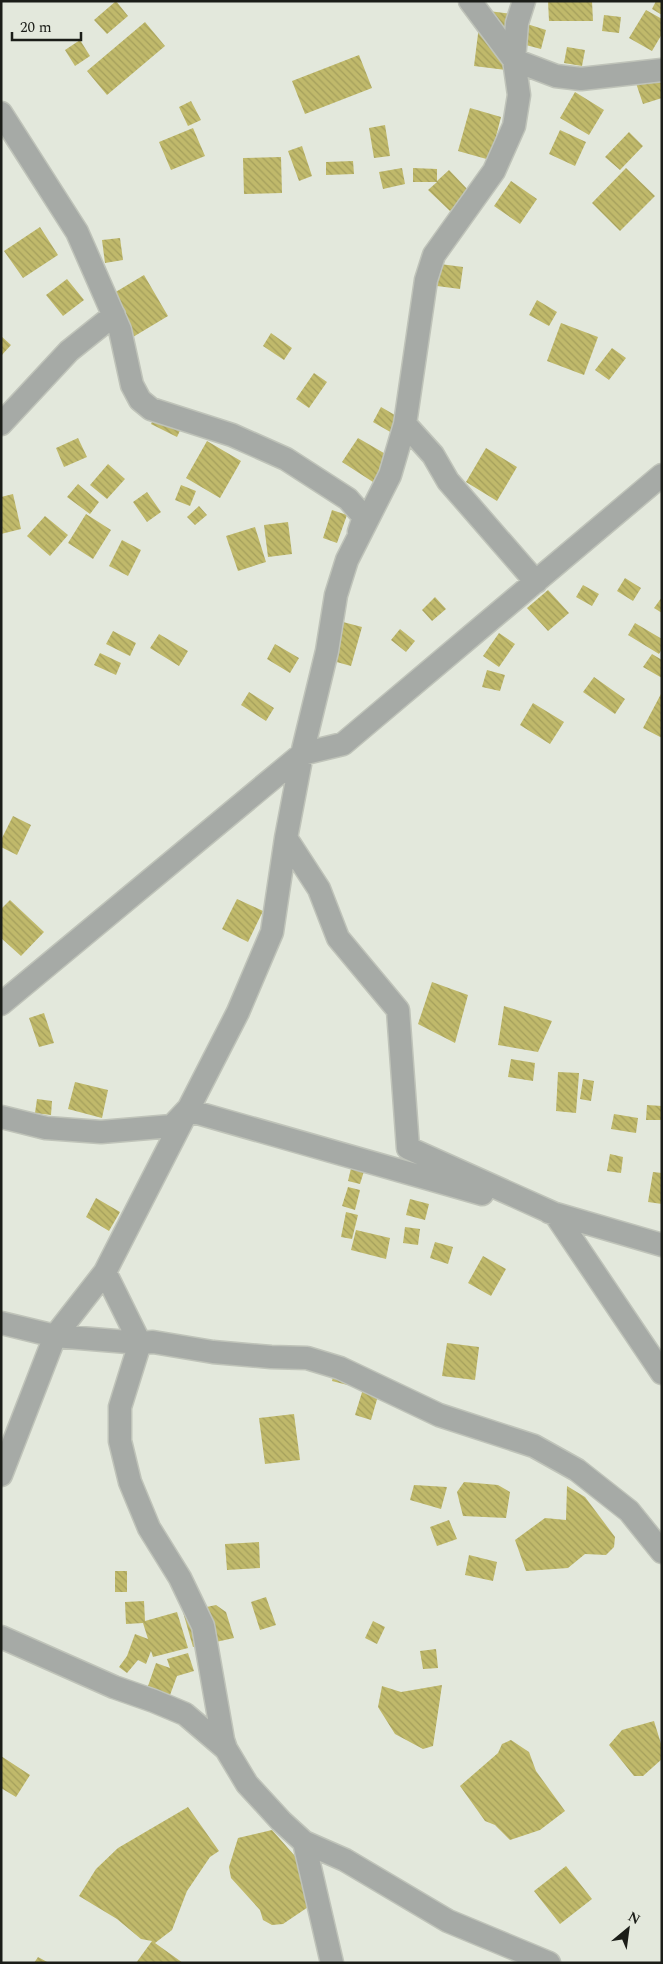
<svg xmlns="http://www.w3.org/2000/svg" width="663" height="1964" viewBox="0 0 663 1964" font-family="Spectral,serif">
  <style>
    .building { fill: url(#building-back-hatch) }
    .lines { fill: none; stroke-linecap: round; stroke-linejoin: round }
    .minor-casing { stroke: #bfc3b9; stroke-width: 25 }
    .minor { stroke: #a6aaa6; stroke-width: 22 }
  </style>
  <defs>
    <pattern id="building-back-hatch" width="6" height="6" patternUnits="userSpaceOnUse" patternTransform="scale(1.25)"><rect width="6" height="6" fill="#c0b96b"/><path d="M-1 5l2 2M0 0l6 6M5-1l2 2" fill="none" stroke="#a49f5c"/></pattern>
  </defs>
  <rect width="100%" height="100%" fill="#e3e8dc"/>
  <path class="building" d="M116,1L128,16L107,34L94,20Z
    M548,1H592L593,21H549Z
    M656,1H662V15L652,9Z
    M481,10L513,14L506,70L474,66Z
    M646,10L662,19V34L652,51L629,38Z
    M604,15L621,17L619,33L602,31Z
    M145,22L165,46L107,95L87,71Z
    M527,24L546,30L541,49L522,44Z
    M80,40L90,56L75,66L65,50Z
    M567,47L585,50L582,66L564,63Z
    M359,55L372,88L305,114L292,81Z
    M656,70L662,86V98L643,104L634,77Z
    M575,92L604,110L589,135L560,118Z
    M191,101L201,120L188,126L179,107Z
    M470,108L501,117L490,160L458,151Z
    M385,125L390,156L374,158L369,128Z
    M193,128L205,156L171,170L159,142Z
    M560,130L586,142L575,166L549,154Z
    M629,132L643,146L620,170L605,157Z
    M302,146L312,176L299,181L288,151Z
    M281,157L282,193L244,194L243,158Z
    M353,161L354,174L326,175V162Z
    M402,168L405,184L383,189L379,172Z
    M413,168L437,169V181L449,170L470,192L450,211L428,190L437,182H413Z
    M626,168L655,196L620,231L592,203Z
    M511,181L537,199L520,224L494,206Z
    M40,227L58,255L23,278L4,251Z
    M120,238L123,260L105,263L102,240Z
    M440,264L463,267L460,289L437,286Z
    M144,275L168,316L133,337L109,296Z
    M67,279L84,300L63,316L46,295Z
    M537,300L557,312L549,326L529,315Z
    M561,323L598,337L584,375L547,361Z
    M271,333L292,348L284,360L263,346Z
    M1,336L11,345L1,356Z
    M612,348L626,358L609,380L595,370Z
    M314,373L327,382L309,408L296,399Z
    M381,407L400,418L392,433L373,422Z
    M158,409L184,422L177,437L151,424Z
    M78,438L87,457L64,467L56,448Z
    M358,438L389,456L373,482L342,462Z
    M207,441L241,461L220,498L186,478Z
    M486,448L517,467L497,501L466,482Z
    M108,464L125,479L107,499L90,485Z
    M78,484L99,502L90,514L67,497Z
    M181,485L196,491L190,506L175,500Z
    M147,492L161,512L147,522L133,502Z
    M13,494L21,529L1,534V497Z
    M199,506L207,515L195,525L187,517Z
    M332,510L347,515L337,543L323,538Z
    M86,514L111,530L93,559L68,543Z
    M45,516L68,535L50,556L27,536Z
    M288,522L292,554L268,557L264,525Z
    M255,527L266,562L238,571L226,536Z
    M122,540L141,550L128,576L109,566Z
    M625,578L641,588L633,601L617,591Z
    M583,585L599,594L592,606L576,597Z
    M548,590L569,613L548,631L527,608Z
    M435,597L446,609L432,621L422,610Z
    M662,597V613L654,608Z
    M343,622L362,627L351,666L333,661Z
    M635,623L662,639V649L659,654L628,635Z
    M400,629L415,641L406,652L391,640Z
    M113,631L136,643L130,656L106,644Z
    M499,633L515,644L499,667L483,656Z
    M159,634L188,651L179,666L150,648Z
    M275,644L299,658L290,673L267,659Z
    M100,653L121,663L116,675L94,665Z
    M652,654L662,660V678L643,667Z
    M487,670L505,675L500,691L482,687Z
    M594,677L625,699L615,714L583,692Z
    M249,692L274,708L266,721L241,705Z
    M662,692V738L643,728Z
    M533,703L564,722L550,744L520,725Z
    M13,816L31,825L17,855L1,847V840Z
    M237,899L263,911L248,942L222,929Z
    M10,900L44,932L21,956L1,938V909Z
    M432,982L468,995L455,1043L418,1024Z
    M504,1006L552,1021L538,1052L498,1045Z
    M44,1013L54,1043L39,1047L29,1018Z
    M511,1059L535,1063L533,1081L508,1077Z
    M558,1072L579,1073L576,1113L556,1111Z
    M583,1079L594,1081L591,1101L580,1099Z
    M75,1082L108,1090L102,1118L68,1109Z
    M37,1099L52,1101L51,1115L35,1113Z
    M647,1105L662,1106V1120H646Z
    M614,1114L638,1118L636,1133L611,1129Z
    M610,1154L623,1157L621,1173L607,1171Z
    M352,1164L365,1168L360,1184L348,1181Z
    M653,1172L662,1173V1204L648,1202Z
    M348,1187L360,1190L355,1210L342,1206Z
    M96,1198L120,1212L109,1231L86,1217Z
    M410,1199L429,1204L425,1220L406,1215Z
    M346,1212L358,1215L352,1239L341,1237Z
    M405,1227L420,1229L418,1245L403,1243Z
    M356,1230L390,1238L386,1259L351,1250Z
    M435,1242L453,1247L448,1264L430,1258Z
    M483,1256L506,1269L491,1296L468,1283Z
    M447,1343L479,1347L475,1380L442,1376Z
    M335,1368L380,1389L371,1420L355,1415L363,1389L332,1381Z
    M294,1414L300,1460L265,1464L259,1418Z
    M464,1482L498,1485L510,1492L506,1518L463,1516L457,1492Z
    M414,1485L447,1487L441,1509L410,1500Z
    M567,1486L585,1497L615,1537L614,1547L606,1555L585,1554L568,1568L526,1571L515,1540L545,1518L566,1520Z
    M449,1520L457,1539L437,1546L430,1527Z
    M259,1542L260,1568L227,1570L225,1544Z
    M469,1555L497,1562L493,1581L465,1575Z
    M115,1571H127V1592H115Z
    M266,1597L276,1625L260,1630L251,1602Z
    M144,1601L145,1621L177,1612L188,1648L153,1657L151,1651L146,1664L138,1660L127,1673L119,1667L127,1656L135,1634L148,1639L143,1623L126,1624L125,1602Z
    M216,1605L226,1612L234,1638L193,1647L183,1612Z
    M373,1621L385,1627L377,1644L365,1638Z
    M436,1649L438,1668L423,1669L420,1651Z
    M188,1653L194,1671L177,1676L170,1695L148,1686L156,1663L170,1668L167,1659Z
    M442,1685L433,1746L423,1749L395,1734L378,1707L382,1686L401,1692Z
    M654,1721L662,1747V1759L643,1776H634L609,1745L622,1730Z
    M511,1740L529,1752L536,1771L565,1811L540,1830L510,1840L495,1825L485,1821L460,1786L498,1753L502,1744Z
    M1,1756L30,1775L16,1797L1,1788Z
    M188,1807L219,1851L210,1857L187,1891L172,1930L155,1943L183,1963H136L152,1941L141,1939L117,1919L79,1896L96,1869L118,1848Z
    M272,1830L309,1872L317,1901L283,1924L272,1925L263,1920L260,1910L231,1878L229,1867L238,1838Z
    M566,1866L592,1899L560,1924L534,1891Z
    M38,1957L49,1963H34Z"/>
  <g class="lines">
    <g class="minor-casing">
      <path id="minor" d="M470,1L514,60L556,76L581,79L662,70
        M1,113L77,232L120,330L132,385L140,400L151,409L232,435L286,459L348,499L364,517L359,532
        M1,424L69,351L114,315
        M405,424L433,455L448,481L536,582
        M286,838L319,889L338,938L398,1010L408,1148L555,1214L662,1373
        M1,1004L302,754L343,744L662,475
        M1,1117L46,1128L101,1132L172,1126L187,1110L482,1194
        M549,1212L662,1245
        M105,1272L140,1343L120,1407V1441L130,1482L149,1528L180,1578L203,1626L223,1740L226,1749
        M1,1323L55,1336L140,1343L153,1342L213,1352L271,1357L307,1358L340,1368L439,1415L534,1446L577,1470L629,1511L662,1552
        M1,1475L55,1336L105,1272L238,1012L272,932L286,838L302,754L327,651L336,595L347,560L390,475L405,424L426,280L434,255L494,171L514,126L519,95L514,60L517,23L524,1
        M1,1637L114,1687L154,1701L185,1714L226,1749L247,1784L281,1821L304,1842L332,1963
        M304,1842L345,1860L448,1921L549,1963"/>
    </g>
    <use href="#minor" class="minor"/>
  </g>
  <rect width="663" height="1964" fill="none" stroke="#1b1d18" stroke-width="5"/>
  <g transform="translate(628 1929) rotate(29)" stroke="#e3e8dc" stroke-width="4" paint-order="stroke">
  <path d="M0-4L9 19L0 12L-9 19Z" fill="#1b1d18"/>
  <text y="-8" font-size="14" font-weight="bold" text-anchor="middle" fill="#1b1d18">N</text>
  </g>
  <path d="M12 32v8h69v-8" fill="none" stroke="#1b1d18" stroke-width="2.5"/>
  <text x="20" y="32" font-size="15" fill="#1b1d18" stroke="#e3e8dc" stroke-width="4" paint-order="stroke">20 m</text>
</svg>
